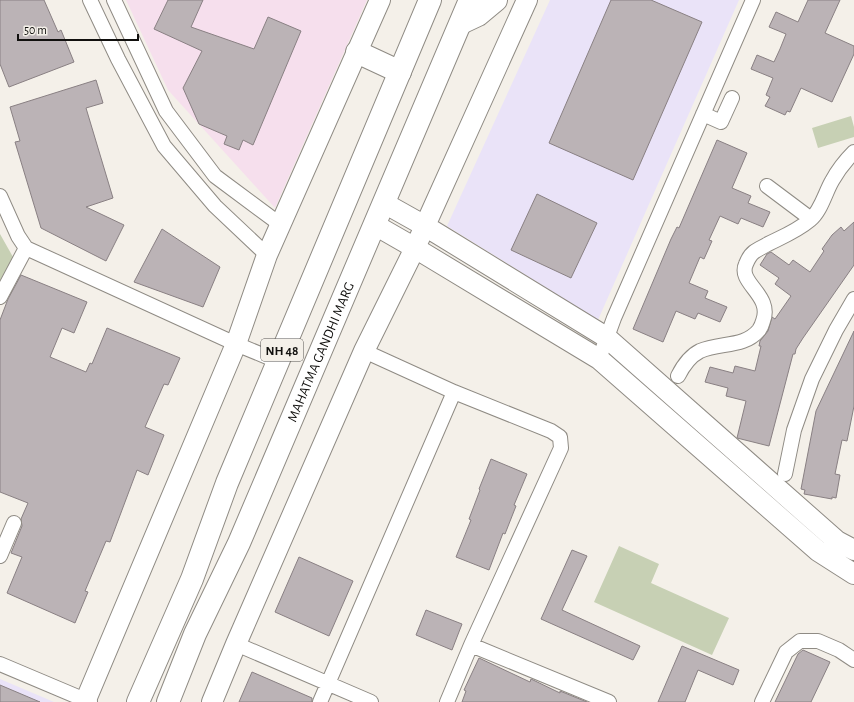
<svg xmlns="http://www.w3.org/2000/svg" width="854" height="702" viewBox="0 0 854 702" font-family="'Alegreya Sans',sans-serif">
  <style>
    .commercial { fill: #eae3f8 }
    .education { fill: #f6dfed }
    .green { fill: #c7d0b4 }
    .building { fill: #bbb3b6; stroke: #898083 }
    .lines { fill: none; stroke-linecap: round; stroke-linejoin: round }
    .street-casing { stroke: #8f8b84; stroke-width: 16 }
    .secondary-casing { stroke: #8f8b84; stroke-width: 22 }
    .primary-casing { stroke: #8f8b84; stroke-width: 24 }
    .street { stroke: #fff; stroke-width: 14 }
    .secondary { stroke: #fff; stroke-width: 20 }
    .primary { stroke: #fff; stroke-width: 22 }
    .labels { text-anchor: middle; stroke-width: 3; stroke-linejoin: round; paint-order: stroke }
    .shield { fill: #f4f0e9; stroke: #555350; stroke-width: 1 }
    .shield-label { font-size: 13px; font-weight: bold; fill: #11100e }
    .street-label { font-size: 14px; fill: #11100e; stroke: #f4f0e9 }
  </style>
  <rect width="100%" height="100%" fill="#f4f0e9"/>
  <path class="commercial" d="M550,0H739L598,320L447,226Z
    M0,679L54,702H0Z"/>
  <path class="education" d="M126,0H367L275,208L168,90Z"/>
  <path class="green" d="M851,116L854,127V137L818,148L812,128Z
    M0,234L13,257L0,281Z
    M619,546L659,564L651,583L729,618L712,655L594,602Z"/>
  <path class="building" d="M0,0H44L58,32L61,30L74,62L9,87L0,64Z
    M168,0H203L191,27L254,49L268,17L301,31L253,145L243,140L239,150L224,144L227,136L199,124L183,88L202,51L154,29Z
    M611,0H651L702,22L633,180L549,143Z
    M808,0H840L825,33L854,46V54L832,102L801,88L790,112L787,111L785,115L765,106L770,97L766,95L773,78L751,69L757,55L774,62L780,49L786,34L769,27L776,12L798,22Z
    M96,80L103,103L86,108L113,198L86,207L124,225L106,261L41,228L15,142L20,141L10,107Z
    M717,140L747,153L732,188L751,196L748,203L770,212L763,227L741,218L738,224L720,216L709,240L712,241L704,259L700,257L689,283L708,291L705,298L727,307L720,322L698,313L695,319L676,311L663,342L633,329L671,239L677,227L679,228Z
    M537,194L597,223L571,278L511,250Z
    M854,222V265L803,338L796,349L795,354H793L769,446L737,438L746,401L726,396L728,388L705,382L710,367L733,373L735,366L755,371L761,346H759L760,341L768,331L772,317L775,319L791,296L775,284L779,278L760,265L767,254L771,252L789,265L793,260L810,272L824,251L822,249L832,235L841,227L844,231Z
    M162,229L220,267L203,307L134,282Z
    M21,275L87,302L74,333L62,328L50,357L86,372L90,363L92,364L107,328L180,358L168,385L164,384L145,427L164,435L148,475L137,470L110,542L106,541L85,591L88,592L75,623L7,593L22,557L11,553L22,526L21,519L28,503L0,492V320L8,299Z
    M854,331V406L847,441L842,440L835,474L840,475L836,498L832,497V499L804,494L805,490L801,489L816,411Z
    M491,459L527,474L514,505L516,506L505,534L503,533L489,570L456,557L471,520L469,519L480,490L479,489Z
    M572,550L587,556L562,610L640,646L633,660L541,619Z
    M299,557L353,581L329,636L275,612Z
    M426,610L462,624L452,650L416,635Z
    M682,646L739,670L733,685L698,670L685,702H658Z
    M803,650L830,662L811,702H775L798,654Z
    M479,658L530,682L531,679L560,693V691L587,702H462L466,691L464,690Z
    M252,672L312,698V702H239Z
    M0,685L40,702H0Z"/>
  <g class="lines">
    <g class="street-casing">
      <path id="street" d="M90,0L118,59L164,146L215,206L267,255
        M114,0L166,111L215,176L281,225
        M703,114L721,122L732,98
        M767,186L811,219
        M0,196L18,236L26,248L0,297
        M26,248L236,344L277,361
        M364,351L454,392L551,431L560,437L561,448L471,645L447,702
        M599,359L614,318L753,0
        M678,376C683,366 690,356 700,351C720,342 744,348 759,330C761,327 762,325 763,321C773,295 737,283 746,264C748,259 750,255 754,252C758,249 763,247 768,244C782,237 797,231 810,220C821,211 825,193 832,181C838,170 845,161 854,152
        M785,474L794,430L812,379L836,330L854,299
        M0,556L14,523
        M236,644L371,702
        M471,645L609,702
        M0,664L90,702
        M320,702L454,392
        M762,702L786,652L800,641H818L839,650L854,660"/>
    </g>
    <g class="secondary-casing">
      <path id="secondary" d="M384,203L425,226L606,337L837,541L854,550
        M375,225L415,248L599,359L818,551L854,574
        M85,702L236,344L267,255L380,0
        M212,702L236,644L364,351L415,248L527,0"/>
    </g>
    <g class="primary-casing">
      <g id="primary">
        <path d="M461,23L478,15L496,0"/>
        <path d="M357,52L400,72"/>
        <path d="M138,702L192,579L227,483L430,0"/>
        <path id="s1" d="M168,702L195,634L239,543L470,0"/>
      </g>
    </g>
    <use href="#street" class="street"/>
    <use href="#secondary" class="secondary"/>
    <use href="#primary" class="primary"/>
  </g>
  <g class="labels">
    <rect class="shield" x="261" y="339" width="42" height="22" rx="3"/>
    <g class="shield-label">
      <text x="282" y="355">NH 48</text>
    </g>
    <g class="street-label">
      <text dy="5" stroke="none"><textPath href="#s1" startOffset="382">MAHATMA GANDHI MARG</textPath></text>
    </g>
  </g>
  <path d="M18 34v6h120v-6" fill="none" stroke="#11100e" stroke-width="2"/>
  <text x="24" y="34" font-size="12" fill="#11100e" stroke="#f4f0e9" stroke-width="3" paint-order="stroke">50 m</text>
</svg>
